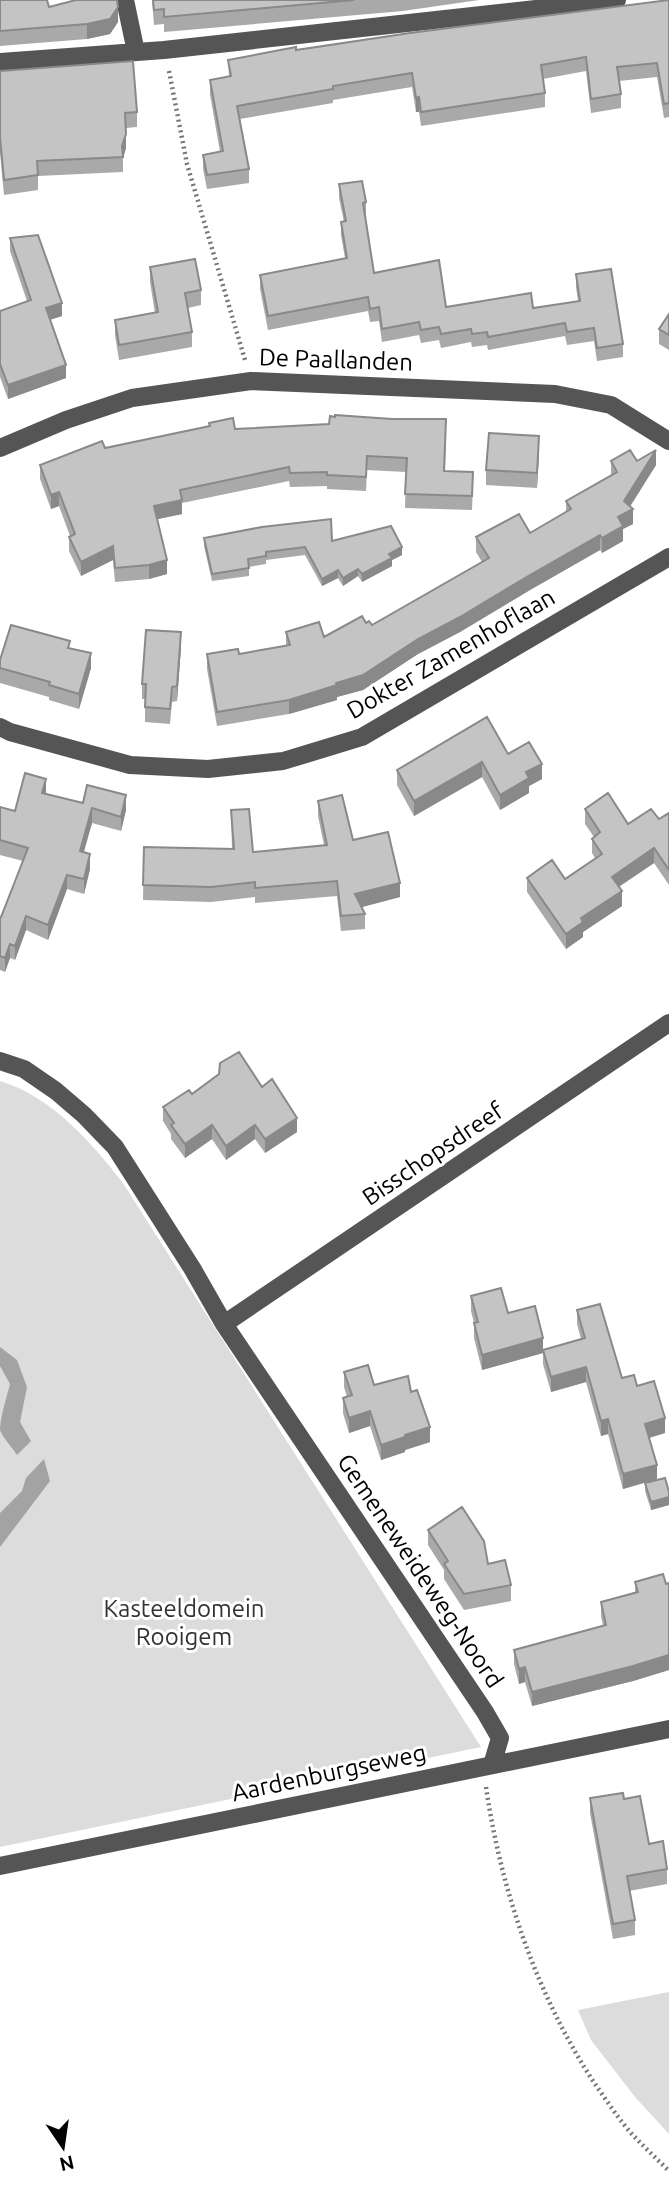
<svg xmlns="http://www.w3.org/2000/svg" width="669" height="2210" viewBox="0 0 669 2210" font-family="Ubuntu,sans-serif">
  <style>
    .green { fill: #dcdcdc }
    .water { fill: #a3a3a3 }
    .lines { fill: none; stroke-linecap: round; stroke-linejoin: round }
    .path { stroke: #777; stroke-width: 4.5; stroke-dasharray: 2 3.5; stroke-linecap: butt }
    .minor { stroke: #555; stroke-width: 18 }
    .wall { fill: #a9a9a9 }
    .shaded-wall { fill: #898989 }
    .building { fill: #c4c4c4; stroke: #898989; stroke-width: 2 }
    .labels { text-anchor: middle; stroke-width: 6; stroke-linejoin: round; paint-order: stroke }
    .street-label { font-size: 24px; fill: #000; stroke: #fff }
    .park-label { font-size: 24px; fill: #333; stroke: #fff }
  </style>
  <rect width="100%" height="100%" fill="#fff"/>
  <path class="green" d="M0,1081C51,1096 92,1143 123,1183L481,1747L0,1847Z
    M669,1992V2134L635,2097L591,2040L578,2010Z"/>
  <path class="water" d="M0,1347L17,1360L27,1387L20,1422L31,1441L17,1455C12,1447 3,1438 0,1430C0,1418 7,1396 10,1384L0,1366Z
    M44,1459L50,1481L0,1547V1513L22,1491L26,1478Z"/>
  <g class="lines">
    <path class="path" d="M169,71L187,164L245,360
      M486,1787C501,1890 536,1993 593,2081C605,2098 617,2117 631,2133C643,2146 656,2158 669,2171"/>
    <path class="minor" d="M125,0L136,52
      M0,62L164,50L617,0
      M0,448L66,420L132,398L251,381L555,394L611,405L669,441
      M0,727L10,732L130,765L208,769L283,761L362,737L669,557
      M0,1061L24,1069L56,1091L84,1115L115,1147L192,1268L224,1324L485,1712L500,1738L492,1765
      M224,1324L669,1023
      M0,1866L669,1729"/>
  </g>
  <path class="wall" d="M0,0L49,7L118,22L110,34L87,39L0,46Z
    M152,0H479L403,11L164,32V24L154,25Z
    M669,0V117L664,118L657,77L619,81L621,94V108L591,113L586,71L543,79L545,93V107L421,126L419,112H416L412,87L333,100V103L240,119L249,169V183L207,189L203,169V155L220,152L210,94V80L229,76L228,60Z
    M0,71L137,112V127L126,128V148L123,158V172L38,176V190L4,195L0,152Z
    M339,184L366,202V216H365L374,273L446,307L533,308L578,301L576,287V274L623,344V357L597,361L594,341L567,345L565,336L488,350L487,345L472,347L471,342L441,348L439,340L421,343L419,335L382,342L379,321L370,322L368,311L268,330L260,289V275L345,258L341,235V222H344L339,198Z
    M10,238L62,316L50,320L66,378L8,399L0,377V311L27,301L10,251Z
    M150,267L201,290V305L188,308L192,332V347L119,360L115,335V320L155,313L150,282Z
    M669,314V350L659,344V329Z
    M209,423L235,429L446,433L445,471L473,486L472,510L405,508L406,472L367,470L366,491L327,489V486L290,487L289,481L182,503V514L157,519L167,574L149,579L115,582L113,560L81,576L69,551V537L70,536L59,506L51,509L40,479V465L105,448L209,427Z
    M539,451L537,488L486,485V470Z
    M611,461H637L656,465L630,506L633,524L623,529V541L602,553L600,550L530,590L460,632L418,654L363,690L337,697V700L289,714L217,726L207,669V654H239L286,646V632L324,637L366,623L372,625L482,562L476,552V537L530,533L566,512V501L611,476Z
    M204,538L332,541L402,555L392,560V566L362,582L358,576L343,586L338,578L322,586L305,555L266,560V564L249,567V576L212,581L204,546Z
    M181,647L177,701L172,702L170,724L145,722V699H142V684Z
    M70,648L91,668L79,709L49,700V697L0,683V660Z
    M508,754L542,779L529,786V793L500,810L482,777L414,816L397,785V770Z
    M46,794L83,803L126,810L121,831L92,823L83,852L90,869L84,894L67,889L48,940L26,930L15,960L10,958L5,972L0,970V917H1L23,861L0,855V807L15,811Z
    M318,801L353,840L400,897L361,907L365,914V929L341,931L337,896L255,903V897L211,902L143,900L144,847L232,849L231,810L253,852L324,845L318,816Z
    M585,809L628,824L659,819L669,813V885L654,863L619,887L622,906L583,932V937L566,949L527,892V878L565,879L595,858L592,853V839L594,837L585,824Z
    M262,1087L297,1132L265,1153L255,1139L226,1160L212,1139L185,1158L171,1139V1134L163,1121V1107L192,1094Z
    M471,1296L508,1313L543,1350L581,1339L577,1324V1310L622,1378L637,1386L665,1433L649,1438L657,1479L623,1489L608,1434L601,1436L586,1382L551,1392L543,1364V1353L482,1370L474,1338V1323L471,1311Z
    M344,1372L374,1385L411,1392L430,1442L405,1450V1452L381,1460L370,1426L349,1433L343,1413V1398L347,1397L344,1387Z
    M645,1483L669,1492V1505L651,1510L645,1491Z
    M428,1530L488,1564L511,1585V1601L464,1610L444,1579V1570L428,1545Z
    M635,1582L666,1584L669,1583V1670L633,1681L532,1706L525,1682L519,1684L514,1664V1650L603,1626L601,1616V1602L635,1592Z
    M590,1798L624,1799L649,1844L667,1869V1884L629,1891L635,1920V1935L613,1939L590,1813Z"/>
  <path class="shaded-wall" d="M118,7V22L110,34L87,39V24Z
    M419,97V112H416V98Z
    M126,134V148L123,158L122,146Z
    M62,303V316L46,321V308Z
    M66,365V378L8,399V385Z
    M539,436V451L537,488V473Z
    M656,450V465L626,513L633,509V524L623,529V541L602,553V538Z
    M59,492V506L51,509V495Z
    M182,500V514L154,520V506Z
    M600,535V550L530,590L460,632L418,654L363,690L337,697V700L289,714V700L336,683L418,639Z
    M113,546V560L81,576V562Z
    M402,547V555L392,560V566L362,582V574L389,554Z
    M167,560V574L149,579V565Z
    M358,569V576L343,586V578Z
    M338,570V578L322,586V579Z
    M181,632V647L177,701V686Z
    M91,653V668L79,709V694Z
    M482,762V777L414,816V801Z
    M542,764V779L529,786V793L500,810V795L526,772Z
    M46,779V793H42Z
    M126,795V810L121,831V817Z
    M92,808V823L80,866V851Z
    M654,848V863L612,891V877Z
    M90,854V869L84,894V879Z
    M67,875V889L48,940V925Z
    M400,883V897L355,909V894Z
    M622,891V906L583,932V937L566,949V934L581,918Z
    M26,916V930L15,960V946Z
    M10,944V958L5,972V958Z
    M297,1118V1132L265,1153V1139Z
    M212,1125V1139L185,1158V1144Z
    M255,1125V1139L226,1160V1146Z
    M543,1338V1353L482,1370V1355Z
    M586,1367V1382L551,1392V1377Z
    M370,1411V1426L349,1433V1418Z
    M665,1418V1433L645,1439V1424Z
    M608,1419V1434L601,1436V1421Z
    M430,1427V1442L405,1450V1452L381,1460V1445L405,1435Z
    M657,1465V1479L623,1489V1474Z
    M669,1497V1505L651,1510V1502Z
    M669,1655V1670L633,1681L532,1706V1692Z
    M525,1667V1682L519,1684V1669Z"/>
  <path class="building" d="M0,0H47L49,7L76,0H117L118,7L110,19L87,24L0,31Z
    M153,0H354L164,17V9L154,10Z
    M669,0V103L664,104L657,63L617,67L621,94L591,99L586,57L541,65L545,93L421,112L419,97L416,98L412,73L333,86V89L237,106L249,169L207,175L203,155L223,151L210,80L231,76L228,60L296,47V50L410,33Z
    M133,61L137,112L125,113L126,134L122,146L123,157L37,161L38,175L4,180L0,137V71Z
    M362,181L366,202L363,203L374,273L439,260L446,307L531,293L533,308L580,301L576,274L611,269L623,344L597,348L594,328L567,332L565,323L488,337L487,332L472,334L471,329L441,334L439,327L421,330L419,322L382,329L379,307L370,309L368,297L268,316L260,275L347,258L341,222L346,221L339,184Z
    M38,235L62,303L46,308L66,365L8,385L0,364V311L31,300L10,238Z
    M195,259L201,290L185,293L192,332L119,345L115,320L158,312L150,267Z
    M669,314V335L659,329Z
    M335,415L392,419H446L444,471L473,472L472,496L405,494L407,458L367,456L366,477L327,475V472L290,473L289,467L180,490L182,500L154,506L167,560L149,565L115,568L113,546L81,562L69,537L75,534L59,492L51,495L40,465L102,441L105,448L210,426L209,423L233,418L235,429L329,424L330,416L335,417Z
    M489,433L539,436L537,473L486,470Z
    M630,450L637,461L656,450L624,501L633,509L618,517L623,526L602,538L600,535L530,575L460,617L418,639L363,675L336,683L337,685L289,700L217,712L207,654L238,649L239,654L290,645L286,632L319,622L324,637L362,616L366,623L369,621L372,625L489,558L476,537L519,514L530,533L571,509L566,501L617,472L611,461Z
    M331,519L332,541L391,526L402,547L389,554L392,558L362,574L358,569L343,578L338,570L322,579L305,547L266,552V556L248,559L249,568L212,574L204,538L262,527Z
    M11,625L70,641L68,648L91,653L79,694L49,685L50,682L0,668V660Z
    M146,630L181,632L177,686L172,687L170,709L145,707L146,684H142Z
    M487,717L508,754L529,742L542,764L526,772L529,778L500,795L482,762L414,801L397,770Z
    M25,773L46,779L42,793L83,803L87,785L126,795L121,817L92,808L80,851L90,854L84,879L67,875L48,925L26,916L15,946L10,944L5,958L0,956V917H1L28,848L0,840V807L15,811Z
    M608,793L628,824L651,809L659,819L669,813V870L654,848L612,877L622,891L581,918L583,922L566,934L527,878L552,860L565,879L602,854L592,839L600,832L585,809Z
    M342,795L353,840L388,832L400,883L355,894L365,914L341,916L337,881L255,888V882L211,887L143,885L144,847L234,849L231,810L249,809L253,852L327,845L318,801Z
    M239,1052L262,1087L272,1079L297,1118L265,1139L255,1125L226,1146L212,1125L185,1144L171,1125L174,1123L163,1107L189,1090L192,1094L219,1074L220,1063Z
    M501,1288L508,1313L535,1306L543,1338L482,1355L474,1323L478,1322L471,1296Z
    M600,1304L622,1378L634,1375L637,1386L654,1381L665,1418L645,1424L657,1465L623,1474L608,1419L601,1421L586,1367L551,1377L543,1350L585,1338L577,1310Z
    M368,1365L374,1385L408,1376L411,1392L417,1390L430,1427L405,1435V1437L381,1445L370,1411L349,1418L343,1398L352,1395L344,1372Z
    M665,1478L669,1492V1497L651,1502L645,1483Z
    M462,1507L484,1541L488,1564L505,1560L511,1585L464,1594L444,1564L448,1561L428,1530Z
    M663,1574L666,1584L669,1583V1655L633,1666L532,1692L525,1667L519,1669L514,1650L606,1625L601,1602L638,1592L635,1582Z
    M623,1793L624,1799L640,1796L649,1844L663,1841L667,1869L627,1876L635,1920L613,1924L590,1798Z"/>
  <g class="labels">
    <g class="street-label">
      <text transform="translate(336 360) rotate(2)" y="8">De Paallanden</text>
      <text transform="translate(451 654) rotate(-30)" y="8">Dokter Zamenhoflaan</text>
      <text transform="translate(433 1154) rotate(-34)" y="8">Bisschopsdreef</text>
      <text transform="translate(420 1571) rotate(56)" y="8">Gemeneweideweg-Noord</text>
      <text transform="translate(329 1773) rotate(-12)" y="8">Aardenburgseweg</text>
    </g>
    <g class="park-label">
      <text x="184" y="1617">Kasteeldomein<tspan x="184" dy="28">Rooigem</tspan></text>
    </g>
  </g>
  <g transform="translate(63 2147) rotate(167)" stroke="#ffffff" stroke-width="5" paint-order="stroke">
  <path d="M0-5L12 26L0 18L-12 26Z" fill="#000000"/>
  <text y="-10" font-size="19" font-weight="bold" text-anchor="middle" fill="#000000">N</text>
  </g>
</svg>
